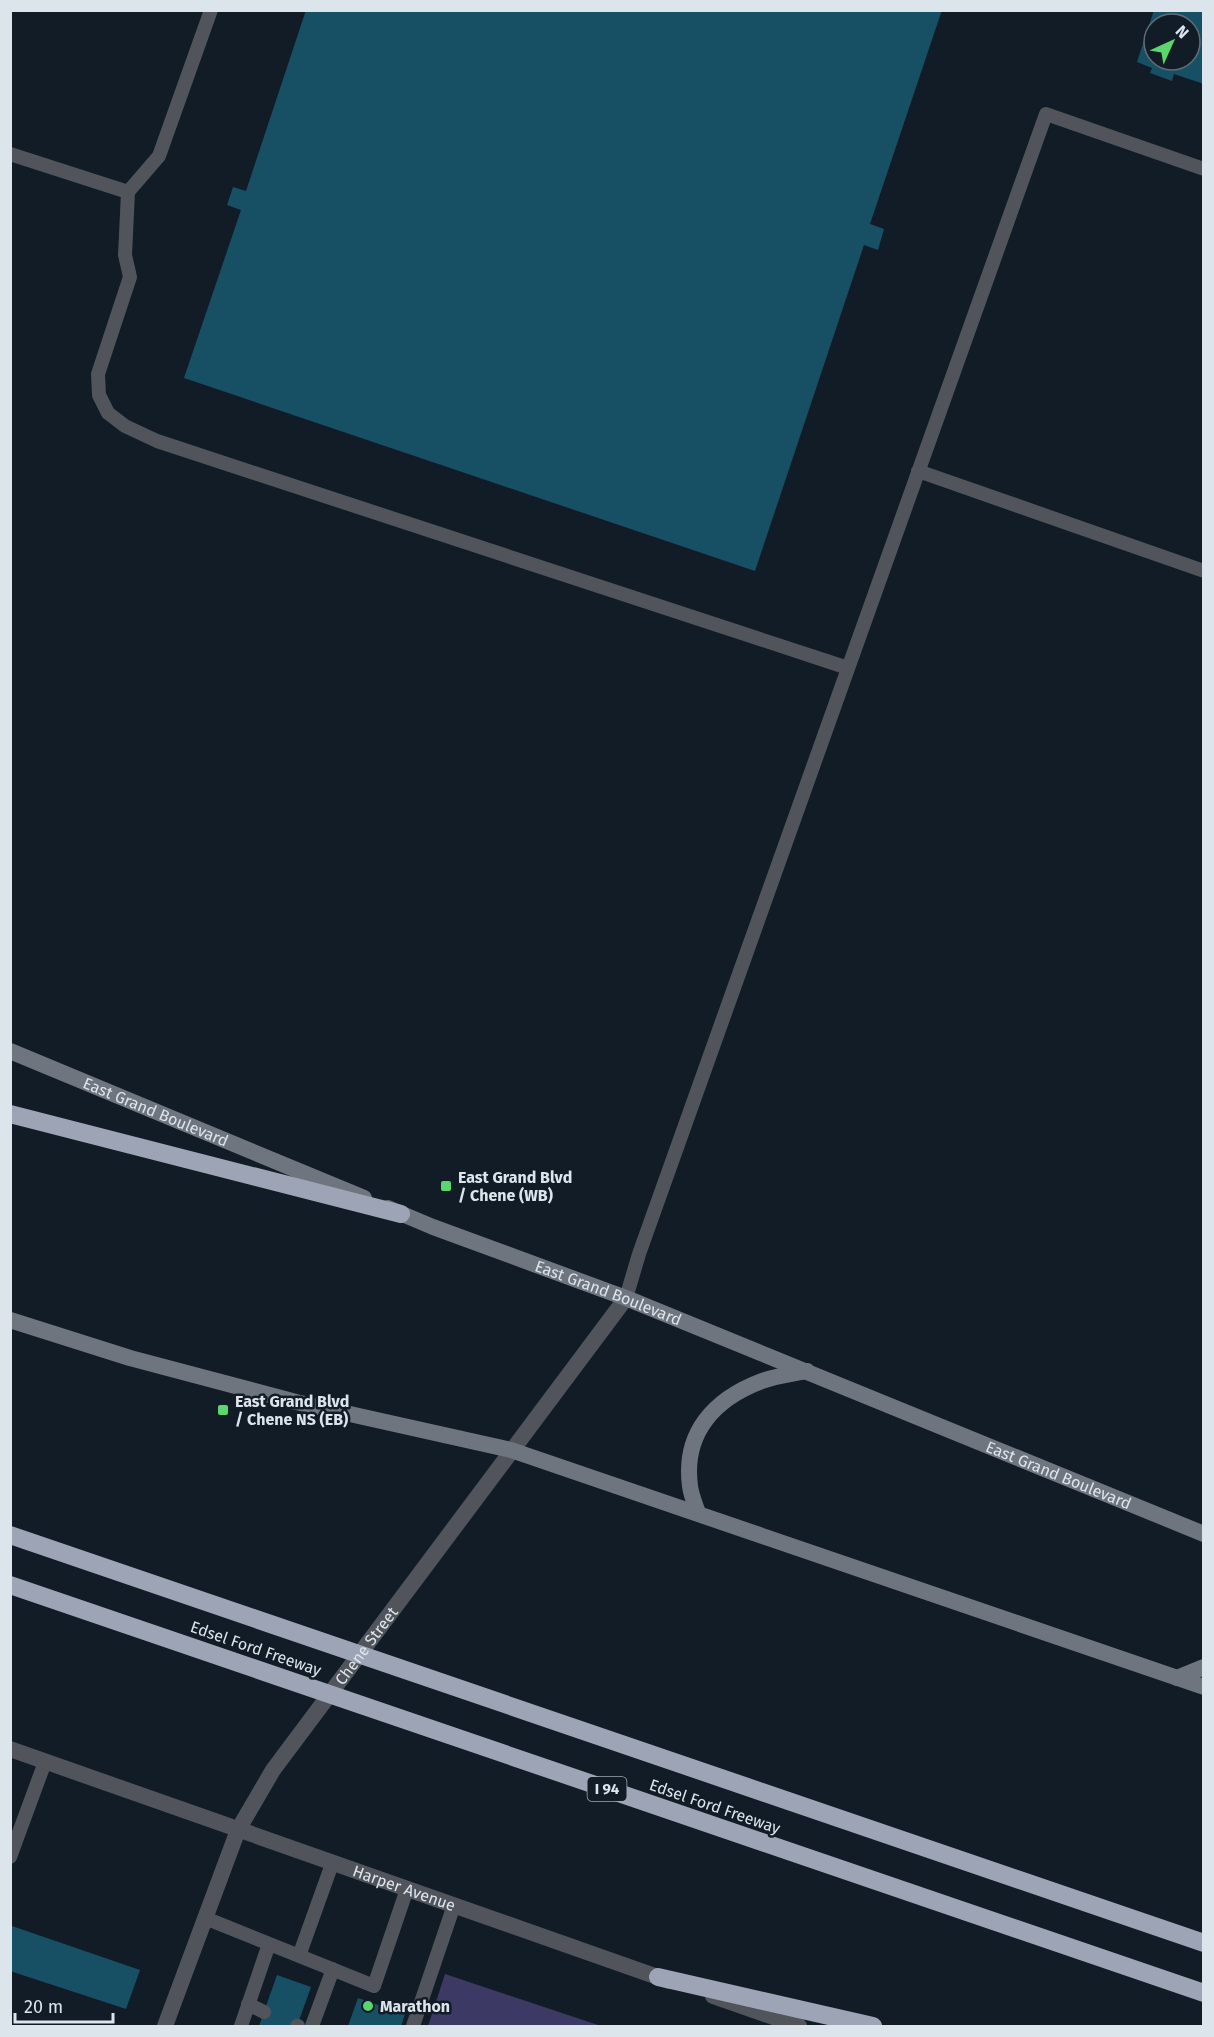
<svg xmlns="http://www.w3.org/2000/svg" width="1214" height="2037" viewBox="0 0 1214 2037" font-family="'Fira Sans',sans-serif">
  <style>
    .green { fill: #3c3965 }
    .building { fill: #175065; fill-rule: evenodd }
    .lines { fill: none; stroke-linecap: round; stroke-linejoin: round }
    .service { stroke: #51545b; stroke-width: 14 }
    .tertiary { stroke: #51545b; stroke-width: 16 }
    .secondary { stroke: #6f757f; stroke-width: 16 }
    .motorway { stroke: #9da4b6; stroke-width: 18 }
    .poi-dot { fill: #5bd56e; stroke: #111c27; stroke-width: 2 }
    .labels { text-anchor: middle; stroke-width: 5; stroke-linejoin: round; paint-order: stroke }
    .shield { fill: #111c27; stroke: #a0a9b1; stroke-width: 1.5 }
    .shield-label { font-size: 15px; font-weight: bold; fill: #dde5ec }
    .street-label { font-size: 16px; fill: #dde5ec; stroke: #111c27 }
    .poi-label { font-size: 16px; font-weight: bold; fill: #dde5ec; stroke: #111c27; text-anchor: start }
  </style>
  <rect width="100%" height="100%" fill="#111c27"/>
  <path class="green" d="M445,1974L601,2026H428Z"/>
  <path class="building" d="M306,10H942L870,224L884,229L878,250L864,245L755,571L184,378L241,210L227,205L233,187L246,191Z
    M1154,10H1204V84L1174,74L1172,81L1150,73L1152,68L1137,62ZM1154,24H1190V60H1154Z
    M12,1926L140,1970L126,2009L10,1971Z
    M277,1975L311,1987L297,2026H259Z
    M358,1998L405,2014L401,2026H348Z"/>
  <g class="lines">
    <path class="service" d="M10,154L128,192L159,156L211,10
      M128,192L125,255L130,277L98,374L99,395L108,413L125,426L157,441L848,668
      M918,471L1204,571
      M626,1298L639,1254L1046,114L1204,169
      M10,1857L45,1762
      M205,1918L374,1986L407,1889
      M299,1956L332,1864
      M248,2004L264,2012
      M241,2026L269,1944
      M297,2026H298
      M312,2026L333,1969
      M413,2026L454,1905"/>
    <g class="tertiary">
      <path id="s1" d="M10,1749L669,1981"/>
      <path d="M713,1996L799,2026"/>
      <path id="s2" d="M165,2026L238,1830L273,1770L626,1298"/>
    </g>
    <g class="secondary">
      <path id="s3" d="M10,1051L364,1198"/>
      <path id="s4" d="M388,1208L433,1227L626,1298L1204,1534"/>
      <path d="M10,1320L130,1358L296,1402L511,1450L1204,1687"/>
      <path d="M698,1513C695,1504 691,1495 690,1486C683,1433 714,1399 762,1381C776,1376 792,1374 807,1371"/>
      <path d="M1177,1678L1204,1667"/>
    </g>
    <path class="motorway" d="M10,1114L401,1214
      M10,1535L1204,1943
      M10,1585L1204,1993
      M658,1977L873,2026"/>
  </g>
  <g class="poi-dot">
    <rect x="440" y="1180" width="12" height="12" rx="3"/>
    <rect x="217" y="1404" width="12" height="12" rx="3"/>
    <circle cx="368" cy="2006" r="6"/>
  </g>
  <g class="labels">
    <rect class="shield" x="587.5" y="1777" width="39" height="24" rx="4.5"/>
    <g class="shield-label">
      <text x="607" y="1794">I 94</text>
    </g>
    <g class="street-label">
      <text dy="6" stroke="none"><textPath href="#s3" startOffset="158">East Grand Boulevard</textPath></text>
      <text dy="6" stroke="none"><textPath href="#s4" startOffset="236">East Grand Boulevard</textPath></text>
      <text dy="6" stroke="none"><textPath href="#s4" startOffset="722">East Grand Boulevard</textPath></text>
      <text dy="6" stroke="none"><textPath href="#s2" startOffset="434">Chene Street</textPath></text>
      <text transform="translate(256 1648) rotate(19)" y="6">Edsel Ford Freeway</text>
      <text transform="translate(715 1806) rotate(19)" y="6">Edsel Ford Freeway</text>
      <text dy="6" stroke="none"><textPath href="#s1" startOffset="418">Harper Avenue</textPath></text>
    </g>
    <g class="poi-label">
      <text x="458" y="1183">East Grand Blvd<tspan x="458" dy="18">/ Chene (WB)</tspan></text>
      <text x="235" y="1407">East Grand Blvd<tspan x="235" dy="18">/ Chene NS (EB)</tspan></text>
      <text x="380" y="2012">Marathon</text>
    </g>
  </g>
  <rect width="1214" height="2037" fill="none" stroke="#dde5ec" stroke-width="24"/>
  <g transform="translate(1172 42) rotate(45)"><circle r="28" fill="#111c27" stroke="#636c76" stroke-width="1.5"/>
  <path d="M0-4.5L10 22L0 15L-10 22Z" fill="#5bd56e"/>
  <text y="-9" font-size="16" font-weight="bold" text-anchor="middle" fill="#dde5ec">N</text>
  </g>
  <path d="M15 2013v9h98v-9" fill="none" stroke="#dde5ec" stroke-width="3"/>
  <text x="24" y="2013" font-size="18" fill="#dde5ec" stroke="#111c27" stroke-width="4.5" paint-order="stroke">20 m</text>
</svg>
